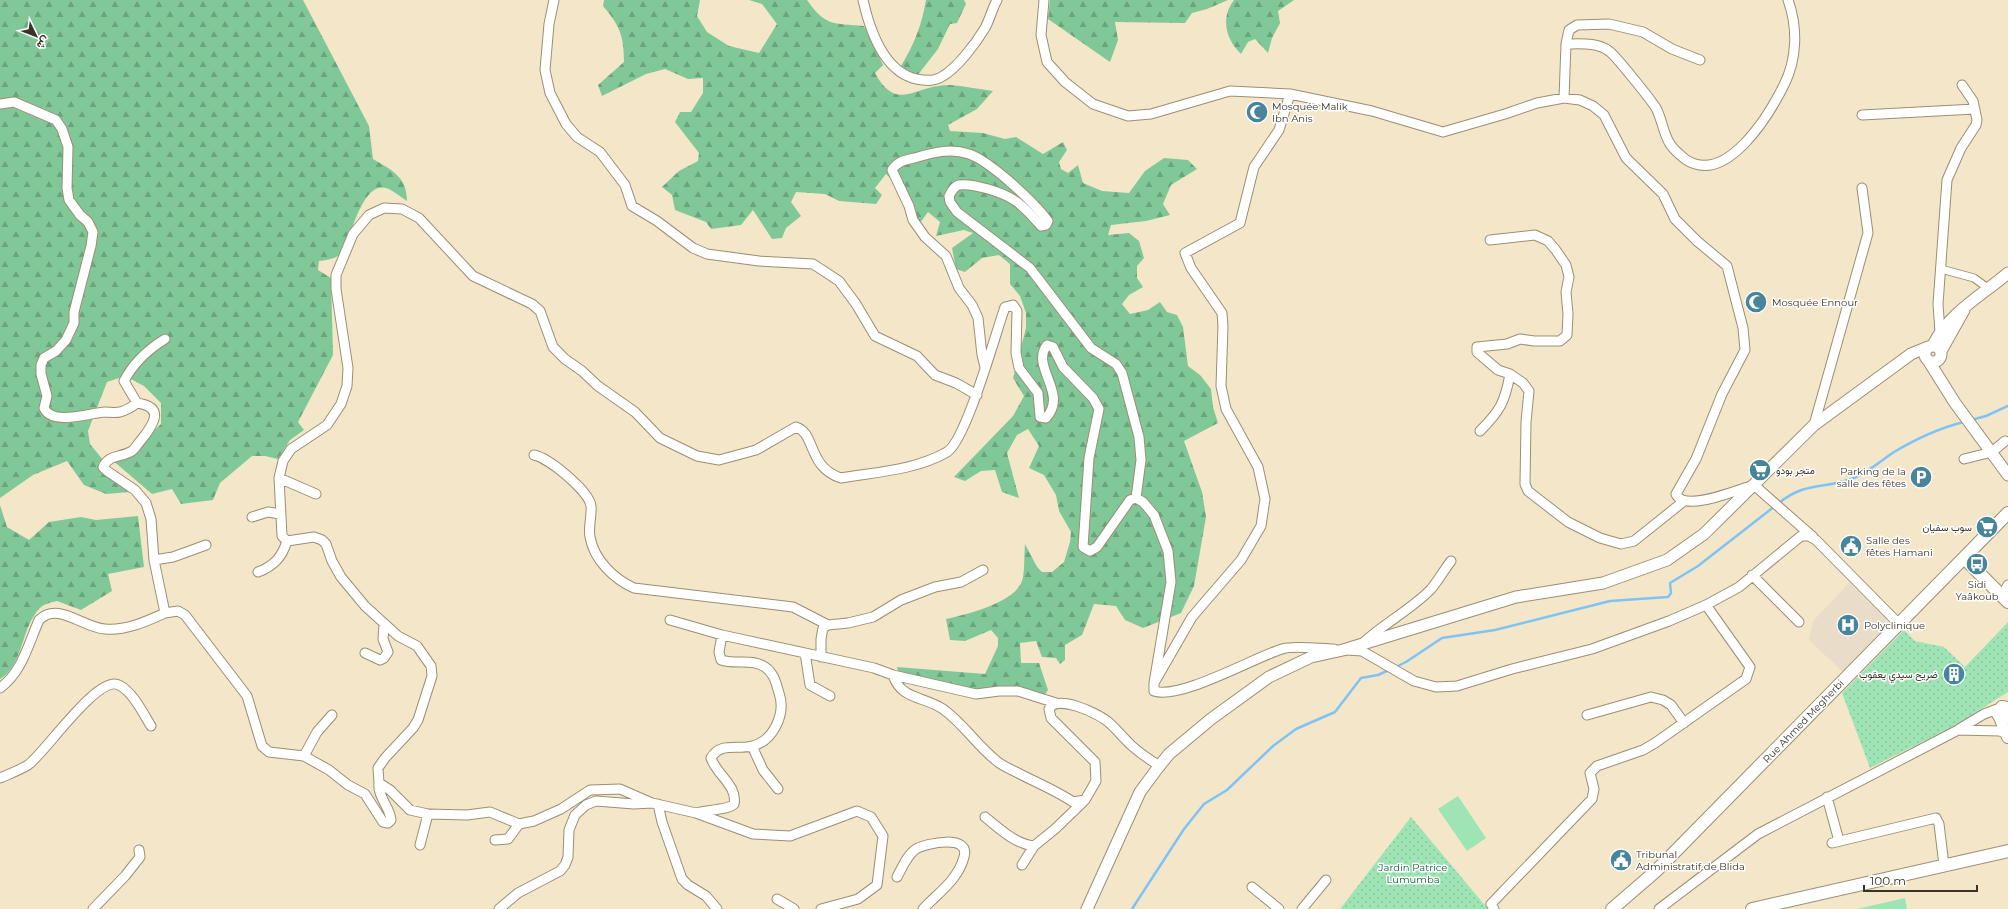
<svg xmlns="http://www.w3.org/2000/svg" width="2008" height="909" viewBox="0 0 2008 909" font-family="Montserrat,Vazirmatn,sans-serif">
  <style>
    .medical { fill: #e9dcc9 }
    .grass { fill: #9fe4b5 }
    .forest { fill: url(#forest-firs) }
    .garden { fill: url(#garden-dots) }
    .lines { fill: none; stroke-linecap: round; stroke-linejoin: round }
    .stream { stroke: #7fc3f5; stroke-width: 2.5 }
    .pedestrian-casing { stroke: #9b8e73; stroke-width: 9 }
    .minor-casing { stroke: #9b8e73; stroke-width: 11 }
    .tertiary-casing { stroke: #9b8e73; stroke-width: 13 }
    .secondary-casing { stroke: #9b8e73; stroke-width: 14 }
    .pedestrian { stroke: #fff; stroke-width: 7 }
    .minor { stroke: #fff; stroke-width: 9 }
    .tertiary { stroke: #fff; stroke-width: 11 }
    .secondary { stroke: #fff; stroke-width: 12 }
    .labels { text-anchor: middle; stroke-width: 3; stroke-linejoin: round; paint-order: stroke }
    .poi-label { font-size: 10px; fill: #393428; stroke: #fff; text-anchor: start }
    .street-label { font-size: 10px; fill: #393428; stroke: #fff }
    .park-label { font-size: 10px; fill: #0c6136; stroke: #fff }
  </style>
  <defs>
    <pattern id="forest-firs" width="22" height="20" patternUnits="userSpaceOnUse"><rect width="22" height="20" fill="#81c899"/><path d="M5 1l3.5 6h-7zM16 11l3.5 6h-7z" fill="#6ba37d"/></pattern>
    <pattern id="garden-dots" width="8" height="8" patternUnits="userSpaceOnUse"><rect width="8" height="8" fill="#9fe4b5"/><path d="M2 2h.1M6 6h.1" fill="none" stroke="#8ac49c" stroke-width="1.8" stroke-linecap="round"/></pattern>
  </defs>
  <rect width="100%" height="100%" fill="#f4e7c9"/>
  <path class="medical" d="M1849,583L1886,619L1884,630L1843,672L1809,640L1813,621Z"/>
  <path class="grass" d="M1458,796L1486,838L1467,851L1438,809Z
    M1905,898L1907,909H1857Z"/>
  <path class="forest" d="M0,0H303L369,126L373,159C392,170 407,177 407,201C402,198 391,189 386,188C362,181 351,238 342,252C337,259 327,260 319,261L318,270L331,278L333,355L298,422L304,430L290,440L278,459L265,456H252L220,483L213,500L181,504L172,489L152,494L111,459L114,452L121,449L134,450L161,424V403L144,386L125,376L107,382L88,431L90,444L129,492L106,494L84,485L67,461L33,475L0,498Z
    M604,0H700L697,16L707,32L729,46L759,53L777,24L762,4L749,0H807C826,27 833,23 864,26L883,65L875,73C897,114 916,84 950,85C964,86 978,89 993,91L977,109L948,125L950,131L983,133L1005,139L1016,137L1043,154L1063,142L1067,150L1059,162L1061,169L1068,173L1078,165L1083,183L1102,191L1129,193L1145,171L1164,158L1188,160L1197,169L1171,185L1163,204L1170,215L1146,221L1111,225L1108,235L1129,233L1139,241L1144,258L1137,266V278L1143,287L1129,295L1122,304L1130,314L1148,310L1160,302L1167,312L1177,315L1183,327L1188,366L1200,375L1211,389L1213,407L1218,423L1184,441L1202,492L1206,517L1194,586L1181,613L1143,628L1125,620L1116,606L1094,604L1082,635L1065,645V660L1060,664L1056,658L1042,657L1036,641L1020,643L1021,663H1039L1048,690L1044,696L1009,686L985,689L958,688L898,671L897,667L985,674L998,646V638L991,630L965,641L950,640L946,619C967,614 1014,603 1022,581C1025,573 1024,553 1025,544L1037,567L1042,572H1052L1064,562L1070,542L1071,532L1059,511L1056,495L1044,475L1029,468L1039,446L1028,429L1017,435L1007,453L1019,498L1002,492L995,470L981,471L965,481L954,477L1013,416L1024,396L1013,378L1026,328V313L1020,296L1010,284V264L999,255L982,258L965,272L956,269L952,248L973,233L964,230L936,236L940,222L928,212L920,223L906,208L904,192L886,174L875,188L882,195L876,204L839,201L825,194L796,192L791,202L801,216L786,228L782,238L772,239L753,210L741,225L711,229L706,222L675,210L672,195L662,187L679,171L698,161L699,153L675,122L680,112H691L703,93V78L688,79L665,69L646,74L602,96L598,85L624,62C624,36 620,26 603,6Z
    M926,0H964L966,4L957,23L950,24L938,49L917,76L901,66C914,45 922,24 926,0Z
    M1050,0H1228L1207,9L1192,13L1185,23L1115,22L1118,40L1110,62L1048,19Z
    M1234,0H1294L1278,11L1280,23L1272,38L1268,53L1255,39L1248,42L1241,54C1226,40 1220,18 1234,0Z
    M0,505L7,527L29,540L49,522L81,517L96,520L138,516L144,567L108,574L112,591L81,610L57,601C52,602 44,604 40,608C21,627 24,664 0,679Z"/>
  <path class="garden" d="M2008,622V692L1954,726L1870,768L1842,693L1904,630L1915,641L1944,647L1965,667Z
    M1411,817L1488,909H1340Z"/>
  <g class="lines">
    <path class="stream" d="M1971,420L1986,416L2008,406
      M1779,503C1807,480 1827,490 1856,477C1869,471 1882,460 1894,452C1916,439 1939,428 1964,422
      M1396,667L1406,662L1442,638L1495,630L1610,601L1668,597L1671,593L1670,583L1698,566L1775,506
      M1132,909L1184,829L1204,804L1227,790L1273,746L1296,729L1335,712L1361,678L1378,675L1389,670"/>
    <g class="pedestrian-casing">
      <path id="pedestrian" d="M1941,269L1974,278L1989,289"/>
    </g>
    <g class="minor-casing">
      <path id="minor" d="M554,0L549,24L545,70L550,93L566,124L577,137L600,152L625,185L632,206L657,221L693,248L707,254L759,261L813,264L839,281L856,304L875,336L917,356L935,375L956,383L977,395
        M863,0C870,31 885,77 923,80C930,81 937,80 943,76C958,67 976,43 985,28C990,19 992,9 997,0
        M1044,0L1041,35L1047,62L1065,82L1093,104L1128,116L1151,114L1230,91L1290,94L1372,111L1443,132L1505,114L1537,103L1564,98L1580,100L1593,106L1604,115L1626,158L1663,194L1675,219L1697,241L1727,266L1743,328L1745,350L1722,394L1696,459L1676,494C1684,513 1739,489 1754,485L1813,537
        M1566,44C1580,44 1597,42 1609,51C1616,56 1651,100 1656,108C1662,119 1663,133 1670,144C1674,150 1680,155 1685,159C1726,187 1769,115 1784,85C1797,59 1798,28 1788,0
        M1290,94L1279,130L1254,167L1240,223L1185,253L1191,268L1222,313L1223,326L1221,386L1226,409L1258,467L1265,499L1261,526L1241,560L1192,617L1154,683V691C1180,700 1253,658 1282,649C1293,645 1322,649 1334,649
        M1564,98L1566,44L1569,30L1577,25L1609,24L1643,32L1672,49L1700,60
        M0,104L14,102L56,120L62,129L68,147L67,188L69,200L80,215L88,222L93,232L91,246L74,312V323L66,340L56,351L44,358L41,365V374L47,396L44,408C52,426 89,413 105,412C110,412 115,413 120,412C127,410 132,407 137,403C165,407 154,424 142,439C139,442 136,448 132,451C121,458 109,454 103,467L107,471L135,490L146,503L151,519L154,560L165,613L178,611L185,615L247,696L262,746L269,752L304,756L329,770L348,785L365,794L383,822L388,823L391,820C390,807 377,796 379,783
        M1862,115L1975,109
        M1490,240L1535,235L1548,241L1555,249L1566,265L1569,277L1566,292L1568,314L1567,335L1560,341H1534L1520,339L1507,344L1477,347V352L1498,370L1510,374L1523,383L1529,391L1526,422L1525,484L1528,491L1568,522L1600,538L1621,544L1634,541L1684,501
        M1940,332L1938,304L1947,180L1961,148L1976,125L1977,120L1973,101L1962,85
        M985,367L982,355L978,318L972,305L959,288L946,256L925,237L913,220L909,206L892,170C898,160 907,160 918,157C935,152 951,148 969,154C990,161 1034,202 1048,221L1046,225L1041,226C1033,217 1024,206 1014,200C1002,192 973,183 959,185C954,186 951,192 949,196L950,202L957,212L1030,268L1091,348L1116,364L1122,373L1139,437L1141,460L1136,498
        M137,403L124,381C134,362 147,350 165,339
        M1814,425L1868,233L1862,188
        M1480,431C1500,411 1505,402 1510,374
        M534,455C549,458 589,491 591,506C592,516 588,527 590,537C594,560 614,579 634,588L793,607L828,625
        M1964,459L1992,452L2005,441
        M279,478L316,494
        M252,517L268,512L280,514
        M154,560L173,557L206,545
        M258,572C274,566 282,557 287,541
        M1752,575L1799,622
        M2002,596L2008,585
        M670,620L722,635L874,668L893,675L976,694L999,691H1018L1056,703
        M1363,643C1384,623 1411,610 1431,589C1438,581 1444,570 1451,561
        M1347,650L1362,651L1414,681L1436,687L1457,686L1512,669L1592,649L1669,621L1706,605L1739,587L1801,536H1809L1816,540L1898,623
        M365,653L380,660L384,658L388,652L383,639L384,624
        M805,653L810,685L830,696
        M821,657V639L823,628L828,625L848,623L873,617L901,600L935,587L961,582L983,570
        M893,675C901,700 924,696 943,709C964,724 977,746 998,762C1003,766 1010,769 1016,772C1035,782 1055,790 1073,802L1085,800L1096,781L1095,762L1051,718L1049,709C1057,694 1097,713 1107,721C1116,728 1123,738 1132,746C1140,753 1150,760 1160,766
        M0,688C22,672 28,645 39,620C58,601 83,628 105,629C126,631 147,621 165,613
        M1587,715L1651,697L1663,700L1671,705L1684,723
        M1959,729L1984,714L2000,708
        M752,746L763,770L778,789
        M304,756L317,732L332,715
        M0,778C9,774 20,770 28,765C45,753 98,674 119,685C133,692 143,713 151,726
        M1827,797L1839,841
        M652,803L620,789L590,790L561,809L534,821L519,824L490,812L467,815L428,814L410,810L390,790L379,783L378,768L385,758L413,728L418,720L432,676L431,666L417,646L398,636L365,606L341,577L332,561L326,544L322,540L314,537L287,541L282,536L279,478L283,461L291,449L327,425L341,404L347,386L348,368L336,289V275L353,234L369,215L384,208L402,209L419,218L473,276L532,304L540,311L553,347L565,359L582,371L598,386L635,412L660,438L697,456L719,460L756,450L796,427C816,433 807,467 841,478C876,472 916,470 947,452C966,441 996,332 1005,307L1013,305L1017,311L1016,353L1019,368L1038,393L1040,417L1046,418C1069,393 1030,367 1047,345L1053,347L1063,367L1093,398L1099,409L1089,458L1083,547L1090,551L1097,547L1130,500L1136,498L1143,502L1154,515L1168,551L1171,582L1154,683
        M658,804L662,822L682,879L688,885L706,896L717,909
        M696,813C705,810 729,810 734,804C738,786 716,774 711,758C720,742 736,750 752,746C774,741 786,713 779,693C776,683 774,673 765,667C751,658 736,665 721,660L719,652L722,635
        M985,817C999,828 1015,844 1034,846
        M495,840L508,839L519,824
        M1832,843L1936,818L1939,824L1944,865
        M420,845L428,814
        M1022,865L1034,846L1055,829L1083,802
        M897,877C902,868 907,855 916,849C926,843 971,834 964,857C958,880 938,893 923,909
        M1252,887L1279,909
        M777,899L794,909
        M93,909L125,876L140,857L139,850
        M499,909L518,893L560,871L565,865L568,857L569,830L575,815L586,805L596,801L634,804L652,803L696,813L753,834L790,836L857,811L871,817L883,836L877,885L858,899L821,909
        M1302,909L1326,880
        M1494,909L1491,904L1592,799L1594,789L1590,773L1597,766L1643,750L1655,743L1746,679L1750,667L1706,605
        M1659,909L1758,834L1958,730L2000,731L2007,734"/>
    </g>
    <g class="tertiary-casing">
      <path id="tertiary" d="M1933,345C1949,313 1981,296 2008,273
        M1925 354a8 8 0 1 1 16 0a8 8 0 1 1-16 0Z
        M1941,351L1964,310
        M1928,360L1955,403L2008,475
        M1087,909L1140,792L1157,769L1169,754L1211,719L1269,677L1311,657L1343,650L1516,597L1603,583L1667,560L1704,534L1814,425L1911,354L1928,347"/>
    </g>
    <g class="secondary-casing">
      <path id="secondary" d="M1964,558L2008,602
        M2008,708L2002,707L1998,714L2001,719L2008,718
        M2000,717L2008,737
        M1612,909L1656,871L2008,513
        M1752,909L2008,851"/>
    </g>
    <use href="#pedestrian" class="pedestrian"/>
    <use href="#minor" class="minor"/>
    <use href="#tertiary" class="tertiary"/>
    <use href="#secondary" class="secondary"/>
  </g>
  <defs>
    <g id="mosque-disc" transform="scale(1.15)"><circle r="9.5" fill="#46859a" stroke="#fff"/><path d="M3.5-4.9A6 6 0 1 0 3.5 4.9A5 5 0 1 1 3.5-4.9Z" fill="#fff"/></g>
    <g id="supermarket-disc" transform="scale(1.15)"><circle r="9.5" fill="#46859a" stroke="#fff"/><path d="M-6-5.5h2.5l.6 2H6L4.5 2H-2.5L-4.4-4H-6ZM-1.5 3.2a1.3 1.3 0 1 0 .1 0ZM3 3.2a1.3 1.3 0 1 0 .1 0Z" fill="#fff"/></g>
    <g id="parking-disc" transform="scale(1.15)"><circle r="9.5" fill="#46859a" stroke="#fff"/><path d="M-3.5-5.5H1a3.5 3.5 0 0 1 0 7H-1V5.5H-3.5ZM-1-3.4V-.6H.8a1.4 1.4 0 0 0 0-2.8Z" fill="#fff"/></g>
    <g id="civic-disc" transform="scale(1.15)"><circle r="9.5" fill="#46859a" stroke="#fff"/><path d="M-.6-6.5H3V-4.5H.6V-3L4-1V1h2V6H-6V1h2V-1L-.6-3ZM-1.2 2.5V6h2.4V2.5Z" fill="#fff"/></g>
    <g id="bus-disc" transform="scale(1.15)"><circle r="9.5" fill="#46859a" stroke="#fff"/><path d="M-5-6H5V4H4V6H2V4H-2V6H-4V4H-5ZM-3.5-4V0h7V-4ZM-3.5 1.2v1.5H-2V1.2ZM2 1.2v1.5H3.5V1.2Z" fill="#fff"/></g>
    <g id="hospital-disc" transform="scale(1.15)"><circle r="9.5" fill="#46859a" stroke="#fff"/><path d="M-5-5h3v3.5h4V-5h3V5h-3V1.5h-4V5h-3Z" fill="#fff"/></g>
    <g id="building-disc" transform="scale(1.15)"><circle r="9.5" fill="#46859a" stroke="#fff"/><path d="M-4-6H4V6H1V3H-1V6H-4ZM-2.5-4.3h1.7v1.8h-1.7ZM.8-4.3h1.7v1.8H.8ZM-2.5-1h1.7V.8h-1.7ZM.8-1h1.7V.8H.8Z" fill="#fff"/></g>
  </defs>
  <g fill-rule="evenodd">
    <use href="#mosque-disc" x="1257" y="112"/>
    <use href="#mosque-disc" x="1756" y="302"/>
    <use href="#supermarket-disc" x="1760" y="470"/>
    <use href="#parking-disc" x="1921" y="477"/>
    <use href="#supermarket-disc" x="1987" y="527"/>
    <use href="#civic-disc" x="1851" y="546"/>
    <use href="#bus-disc" x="1977" y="564"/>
    <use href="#hospital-disc" x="1848" y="625"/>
    <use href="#building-disc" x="1954" y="674"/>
    <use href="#civic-disc" x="1621" y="860"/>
  </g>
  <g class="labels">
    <g class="poi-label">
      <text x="1272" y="110">Mosquée Malik<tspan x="1272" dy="12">Ibn Anis</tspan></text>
      <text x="1772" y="306">Mosquée Ennour</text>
      <text x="1776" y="474">متجر بودو</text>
      <text x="1906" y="475" text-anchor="end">Parking de la<tspan x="1906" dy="12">salle des fêtes</tspan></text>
      <text x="1972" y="531" text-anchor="end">سوب سفيان</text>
      <text x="1866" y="544">Salle des<tspan x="1866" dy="12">fêtes Hamani</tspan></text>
      <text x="1977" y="588" text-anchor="middle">Sidi<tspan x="1977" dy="12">Yaâkoub</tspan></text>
      <text x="1864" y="629">Polyclinique</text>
      <text x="1938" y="678" text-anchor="end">ضريح سيدي يعقوب</text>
      <text x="1636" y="858">Tribunal<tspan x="1636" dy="12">Administratif de Blida</tspan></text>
    </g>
    <g class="street-label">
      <text transform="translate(1803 721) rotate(-46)" y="4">Rue Ahmed Megherbi</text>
    </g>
    <g class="park-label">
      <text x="1413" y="871">Jardin Patrice<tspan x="1413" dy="12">Lumumba</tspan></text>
    </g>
  </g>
  <g transform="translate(36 36) rotate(133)" stroke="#ffffff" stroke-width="3" paint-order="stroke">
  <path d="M0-3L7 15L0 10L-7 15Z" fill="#393428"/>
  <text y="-6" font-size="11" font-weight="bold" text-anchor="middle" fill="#393428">ش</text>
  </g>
  <path d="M1864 885v6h113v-6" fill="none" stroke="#393428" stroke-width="2"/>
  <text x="1870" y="885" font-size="12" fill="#393428" stroke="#ffffff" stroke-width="3" paint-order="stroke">100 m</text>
</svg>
